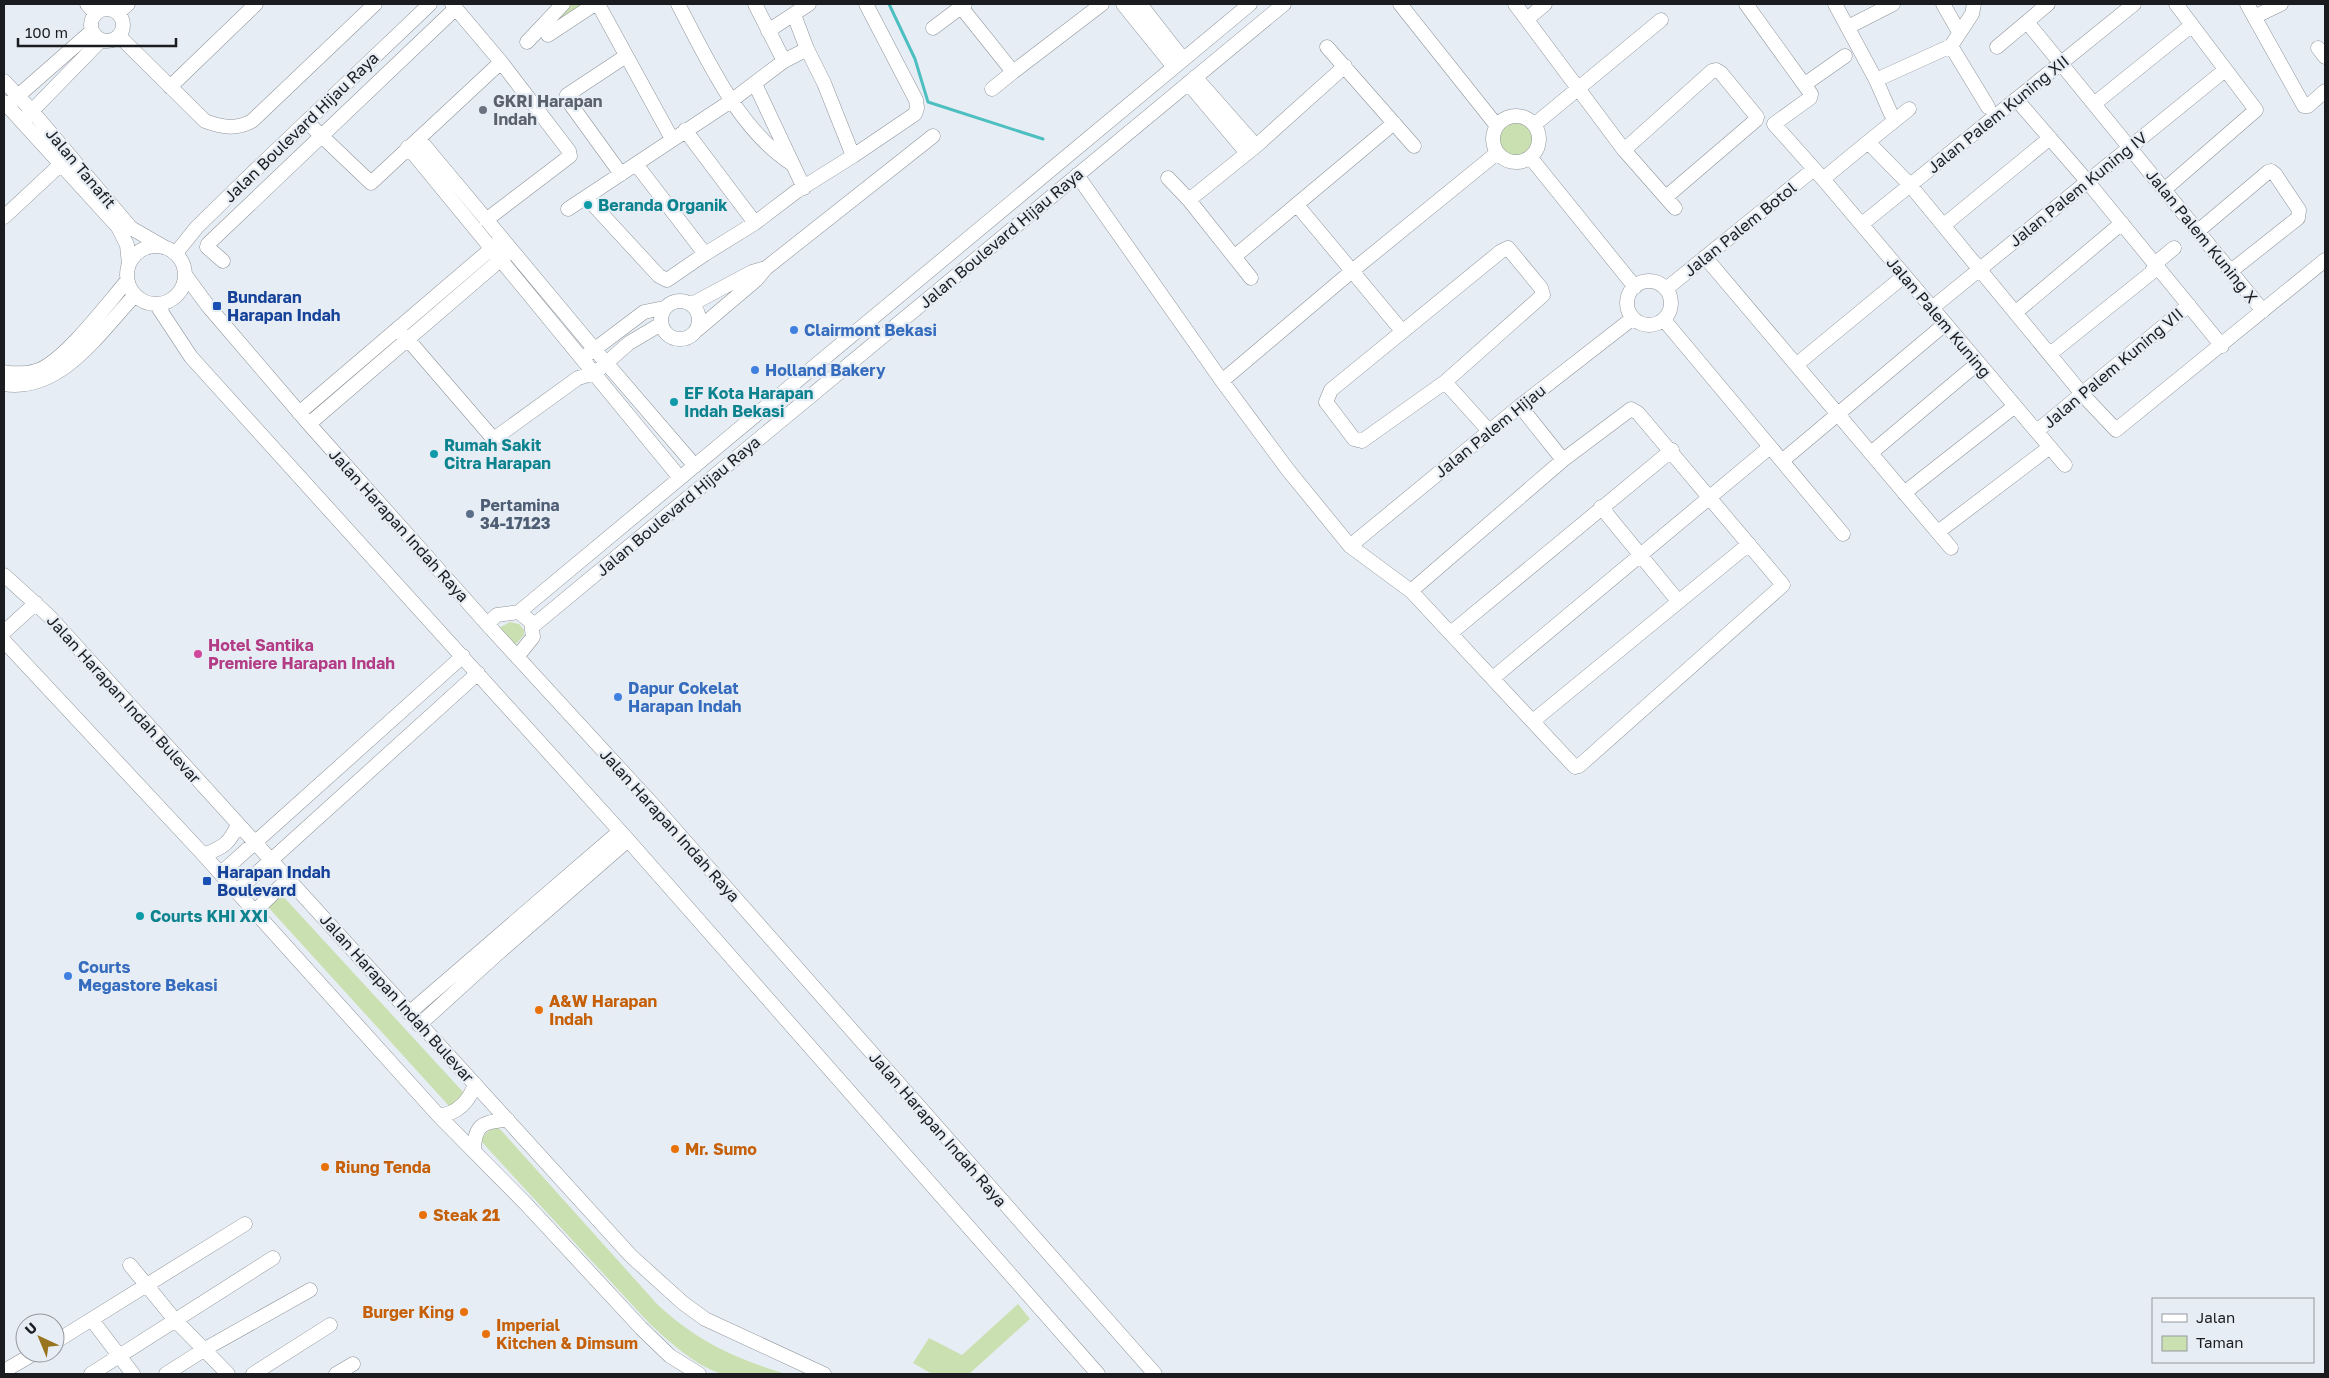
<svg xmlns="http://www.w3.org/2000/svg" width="2329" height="1378" viewBox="0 0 2329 1378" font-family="'Golos Text',sans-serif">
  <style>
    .green { fill: #cbe0b0 }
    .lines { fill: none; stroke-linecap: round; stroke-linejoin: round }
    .stream { stroke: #4dbfc0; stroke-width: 3 }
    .minor-casing { stroke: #8e949a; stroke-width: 15 }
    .minor { stroke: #fff; stroke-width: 14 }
    .worship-dot { fill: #6b7280; stroke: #e7edf4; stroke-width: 2 }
    .culture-dot { fill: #0f9aa8; stroke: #e7edf4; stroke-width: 2 }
    .transit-dot { fill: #1a4fb4; stroke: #e7edf4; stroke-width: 2 }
    .shop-dot { fill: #3f7fe0; stroke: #e7edf4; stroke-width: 2 }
    .service-dot { fill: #5c6f8a; stroke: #e7edf4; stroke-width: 2 }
    .hotel-dot { fill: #d1479c; stroke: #e7edf4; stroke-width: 2 }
    .food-dot { fill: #e8710a; stroke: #e7edf4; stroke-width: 2 }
    .labels { text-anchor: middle; stroke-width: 4.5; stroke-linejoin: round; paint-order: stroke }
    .worship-label { font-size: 16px; font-weight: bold; fill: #5b616d; stroke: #e7edf4; text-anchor: start }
    .street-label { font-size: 16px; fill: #1a1c1f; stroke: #e7edf4 }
    .culture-label { font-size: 16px; font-weight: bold; fill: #0d838f; stroke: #e7edf4; text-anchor: start }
    .transit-label { font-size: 16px; font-weight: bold; fill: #164399; stroke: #e7edf4; text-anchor: start }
    .shop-label { font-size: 16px; font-weight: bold; fill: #366cbe; stroke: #e7edf4; text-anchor: start }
    .service-label { font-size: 16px; font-weight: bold; fill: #4e5e75; stroke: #e7edf4; text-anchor: start }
    .hotel-label { font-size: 16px; font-weight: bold; fill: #b23c85; stroke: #e7edf4; text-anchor: start }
    .food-label { font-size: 16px; font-weight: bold; fill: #c56008; stroke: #e7edf4; text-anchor: start }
  </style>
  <rect width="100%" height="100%" fill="#e7edf4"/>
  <path class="green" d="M571,4H591L556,27L551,22Z
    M1493 139a23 23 0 1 1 46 0a23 23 0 1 1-46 0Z
    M510,622L519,624L524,630V635L515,645L499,628Z
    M281,894L464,1093L457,1102L449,1106L268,907Z
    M494,1127L500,1129L657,1304C698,1342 734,1358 786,1374C770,1374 738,1378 723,1374C698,1368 668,1341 649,1323L479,1139Z
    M1018,1304L1030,1319L969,1374H932L913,1363L929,1338L962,1355Z"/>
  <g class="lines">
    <path class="stream" d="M889,4L915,59L928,102L1043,139"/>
    <g class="minor-casing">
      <path id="minor" d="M87,4L95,13
        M598,4L672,139
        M678,4C707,59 738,129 792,164
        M965,4L961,7L1013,72L1102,4
        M1123,4L1174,67
        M1140,4L1183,59
        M1400,4L1497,126
        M1515,4L1624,150L1675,208
        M1746,4L1811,94L1810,98L1774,124L1823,179L2065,465
        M1835,4L1876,80L1891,114
        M1943,4L1959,32
        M2247,4L2304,106H2308L2325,91
        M91 25a16 16 0 1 1 32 0a16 16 0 1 1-32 0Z
        M118,13L128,4
        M794,15L807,49L824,83L853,156
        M2254,17L2281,4
        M1527,19L1545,4
        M2027,22L2263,311
        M1848,27L1893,4
        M933,28L961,7
        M768,31L809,4
        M548,35L595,4
        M119,36L205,121C221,127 236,130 252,121L375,4
        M527,42L563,4
        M1951,46L1988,107
        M1327,47L1414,146
        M1997,47L2048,4
        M2318,48L2325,57
        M784,61L807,49
        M1195,77L1256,146
        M1876,80L1951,46L1972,14L1974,4
        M4,81L32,111L131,228L164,247
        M1188,83L1246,152
        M755,84L804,188
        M1805,84L1845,56
        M170,87L256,4
        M992,89L1013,72
        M2016,99L2087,181L2222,346
        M4,102L118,227L127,245L129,264
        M11,102L92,31
        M2094,104L2192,25
        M1493 139a23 23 0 1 1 46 0a23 23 0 1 1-46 0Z
        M26,117L101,40
        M307,122L371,183L501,62L452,4
        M1534,125L1661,20
        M685,130L755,223
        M419,139L596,351L695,466
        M1868,142L1909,109
        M408,147L680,478
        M1624,150L1712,71L1716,70L1721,73L1757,117L1756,120L1666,197
        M1530,157L1635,287
        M636,164L705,254
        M621,174L566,98L567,95L626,56
        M1077,175L1222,381L1288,470L1350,546L1411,591L1575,767L1579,766L1783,585L1638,413L1631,409L1563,460L1411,591
        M1168,178L1189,200L1251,278
        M1823,179L1868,142L1910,185L2083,395L2116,430L2325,260
        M2165,189L2256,110L2176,4
        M587,198L659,276L667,280L705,254L755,223L797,191L853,156L915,114L917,108L916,100L866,4
        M1189,200L1256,146L1345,66
        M1297,205L1402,331
        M568,209L731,101L784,61L755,4
        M4,217L61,164
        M486,220L570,156L569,151L501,62
        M1862,224L2134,4
        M1944,225L2050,138
        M2198,231L2268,172L2271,171L2275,174L2299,210L2298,218L2231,271
        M127 275a29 29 0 1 1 58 0a29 29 0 1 1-58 0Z
        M1508,248L1541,288L1543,295L1445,382L1362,441L1354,439L1326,402L1331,390L1500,252Z
        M176,253L197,227L244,181L430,4
        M1234,257L1394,123
        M1705,257L1951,548
        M223,261L207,247L208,244L456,8
        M186,276L208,306L309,424L487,624L655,807L1155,1374
        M1627 303a22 22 0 1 1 44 0a22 22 0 1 1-44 0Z
        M1666,289L1814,169
        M661 320a19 19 0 1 1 38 0a19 19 0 1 1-38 0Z
        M156,304L191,357L628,840L1098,1374
        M692,304L752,272L766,268
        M1932,308L2225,70
        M2016,312L2122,223
        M1664,320L1843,534
        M398,328L491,436L495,438L578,378L595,373L629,343L661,324
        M697,330L756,280L766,268L933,136
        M2050,354L2151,273L2157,262L2174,248
        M587,355L644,312L664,308
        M1796,365L1904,276
        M4,372C14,374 29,374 39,370C66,359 107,304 127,281
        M1222,381L1352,271L1497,153
        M1445,382L1489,431
        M4,384C61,393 100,332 135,295
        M1520,406L1563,460
        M299,413L498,243
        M309,424L507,254
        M2037,431L2189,305
        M1871,453L1978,363
        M1782,461L1945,324
        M1904,493L2015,406
        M1601,507L1678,601
        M1938,532L2050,447
        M1350,546L1520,406L1633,318
        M4,575L49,616L631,1256L683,1303L705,1319L824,1374
        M519,612L1250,4
        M487,624L497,615L519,612L531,622L533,637L517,657
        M533,626L1284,4
        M4,632L36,603
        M1452,632L1672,450
        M4,641L201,852L439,1116L526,1204L641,1328L670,1356L699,1374
        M1493,678L1770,447
        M1533,721L1749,544
        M204,855C225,846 229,844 238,824
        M221,873L463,656
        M237,891L478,673
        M255,911L288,879
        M409,1013L620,831
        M419,1025L496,955L628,840
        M439,1116C458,1113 469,1102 475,1084
        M474,1151C474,1125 483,1121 508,1120
        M130,1265L175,1320L228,1374
        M92,1320L133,1374
        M55,1342L245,1224
        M4,1371L35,1353
        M91,1374L273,1258
        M166,1374L205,1349L310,1290
        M253,1374L330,1325
        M336,1374L353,1364"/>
    </g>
    <use href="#minor" class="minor"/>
  </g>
  <circle class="worship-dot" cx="483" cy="110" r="5"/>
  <g class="culture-dot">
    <circle cx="588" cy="205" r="5"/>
    <circle cx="674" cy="402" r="5"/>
    <circle cx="434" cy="454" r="5"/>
    <circle cx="140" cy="916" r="5"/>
  </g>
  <g class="transit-dot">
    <rect x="212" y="301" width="10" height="10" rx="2.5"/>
    <rect x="202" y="876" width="10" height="10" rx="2.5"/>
  </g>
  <g class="shop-dot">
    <circle cx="794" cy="330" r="5"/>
    <circle cx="755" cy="370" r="5"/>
    <circle cx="618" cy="697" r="5"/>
    <circle cx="68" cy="976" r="5"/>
  </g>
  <circle class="service-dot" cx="470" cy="514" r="5"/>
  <circle class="hotel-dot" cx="198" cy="654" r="5"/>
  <g class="food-dot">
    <circle cx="539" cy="1010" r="5"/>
    <circle cx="675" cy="1149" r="5"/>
    <circle cx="325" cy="1167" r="5"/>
    <circle cx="423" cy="1215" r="5"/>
    <circle cx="464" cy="1312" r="5"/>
    <circle cx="486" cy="1334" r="5"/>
  </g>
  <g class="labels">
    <g class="worship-label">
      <text x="493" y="107">GKRI Harapan<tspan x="493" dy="18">Indah</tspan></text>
    </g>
    <g class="street-label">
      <text transform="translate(1998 114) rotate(-39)" y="6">Jalan Palem Kuning XII</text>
      <text transform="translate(301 127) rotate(-44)" y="6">Jalan Boulevard Hijau Raya</text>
      <text transform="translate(81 168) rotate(50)" y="6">Jalan Tanafit</text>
      <text transform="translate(2078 189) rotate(-39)" y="6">Jalan Palem Kuning IV</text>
      <text transform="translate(1740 229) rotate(-39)" y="6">Jalan Palem Botol</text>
      <text transform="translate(2202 236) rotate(51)" y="6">Jalan Palem Kuning X</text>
      <text transform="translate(1001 238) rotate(-40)" y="6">Jalan Boulevard Hijau Raya</text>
      <text transform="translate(1939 317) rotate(50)" y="6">Jalan Palem Kuning</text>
      <text transform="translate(2113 368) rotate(-40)" y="6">Jalan Palem Kuning VII</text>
      <text transform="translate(1490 431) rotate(-39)" y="6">Jalan Palem Hijau</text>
      <text transform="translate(678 506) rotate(-40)" y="6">Jalan Boulevard Hijau Raya</text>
      <text transform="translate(399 525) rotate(48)" y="6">Jalan Harapan Indah Raya</text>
      <text transform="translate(124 699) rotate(48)" y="6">Jalan Harapan Indah Bulevar</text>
      <text transform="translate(670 825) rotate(48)" y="6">Jalan Harapan Indah Raya</text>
      <text transform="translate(397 998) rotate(48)" y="6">Jalan Harapan Indah Bulevar</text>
      <text transform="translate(938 1129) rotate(49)" y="6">Jalan Harapan Indah Raya</text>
    </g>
    <g class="culture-label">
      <text x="598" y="211">Beranda Organik</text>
      <text x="684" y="399">EF Kota Harapan<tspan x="684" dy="18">Indah Bekasi</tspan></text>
      <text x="444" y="451">Rumah Sakit<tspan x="444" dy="18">Citra Harapan</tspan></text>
      <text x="150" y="922">Courts KHI XXI</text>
    </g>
    <g class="transit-label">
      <text x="227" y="303">Bundaran<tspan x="227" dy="18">Harapan Indah</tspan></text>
      <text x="217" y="878">Harapan Indah<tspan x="217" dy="18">Boulevard</tspan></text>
    </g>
    <g class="shop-label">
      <text x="804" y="336">Clairmont Bekasi</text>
      <text x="765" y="376">Holland Bakery</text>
      <text x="628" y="694">Dapur Cokelat<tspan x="628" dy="18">Harapan Indah</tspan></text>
      <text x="78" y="973">Courts<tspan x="78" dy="18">Megastore Bekasi</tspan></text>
    </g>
    <g class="service-label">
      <text x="480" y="511">Pertamina<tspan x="480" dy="18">34-17123</tspan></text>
    </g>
    <g class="hotel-label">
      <text x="208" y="651">Hotel Santika<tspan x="208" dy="18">Premiere Harapan Indah</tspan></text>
    </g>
    <g class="food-label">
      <text x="549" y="1007">A&amp;W Harapan<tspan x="549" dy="18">Indah</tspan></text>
      <text x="685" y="1155">Mr. Sumo</text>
      <text x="335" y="1173">Riung Tenda</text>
      <text x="433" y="1221">Steak 21</text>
      <text x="454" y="1318" text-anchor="end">Burger King</text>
      <text x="496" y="1331">Imperial<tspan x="496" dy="18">Kitchen &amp; Dimsum</tspan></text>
    </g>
  </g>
  <rect width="2329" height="1378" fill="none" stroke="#1a1c1f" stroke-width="10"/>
  <rect x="2152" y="1298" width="162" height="65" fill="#e7edf4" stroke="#95999f"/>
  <rect x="2162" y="1314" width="25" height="8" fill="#ffffff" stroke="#95999f"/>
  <text x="2196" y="1323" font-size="15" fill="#1a1c1f">Jalan</text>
  <rect x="2162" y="1336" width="25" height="15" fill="#cbe0b0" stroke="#95999f"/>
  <text x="2196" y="1348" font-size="15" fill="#1a1c1f">Taman</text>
  <g transform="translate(40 1338) rotate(316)"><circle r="24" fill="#e7edf4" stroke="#95999f"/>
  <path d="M0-4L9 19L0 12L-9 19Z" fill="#98741e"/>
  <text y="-8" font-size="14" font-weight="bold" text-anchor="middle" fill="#1a1c1f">U</text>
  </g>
  <path d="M18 38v8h158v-8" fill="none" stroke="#1a1c1f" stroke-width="2.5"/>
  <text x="25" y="38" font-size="15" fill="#1a1c1f" stroke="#e7edf4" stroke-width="4" paint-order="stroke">100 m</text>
</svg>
